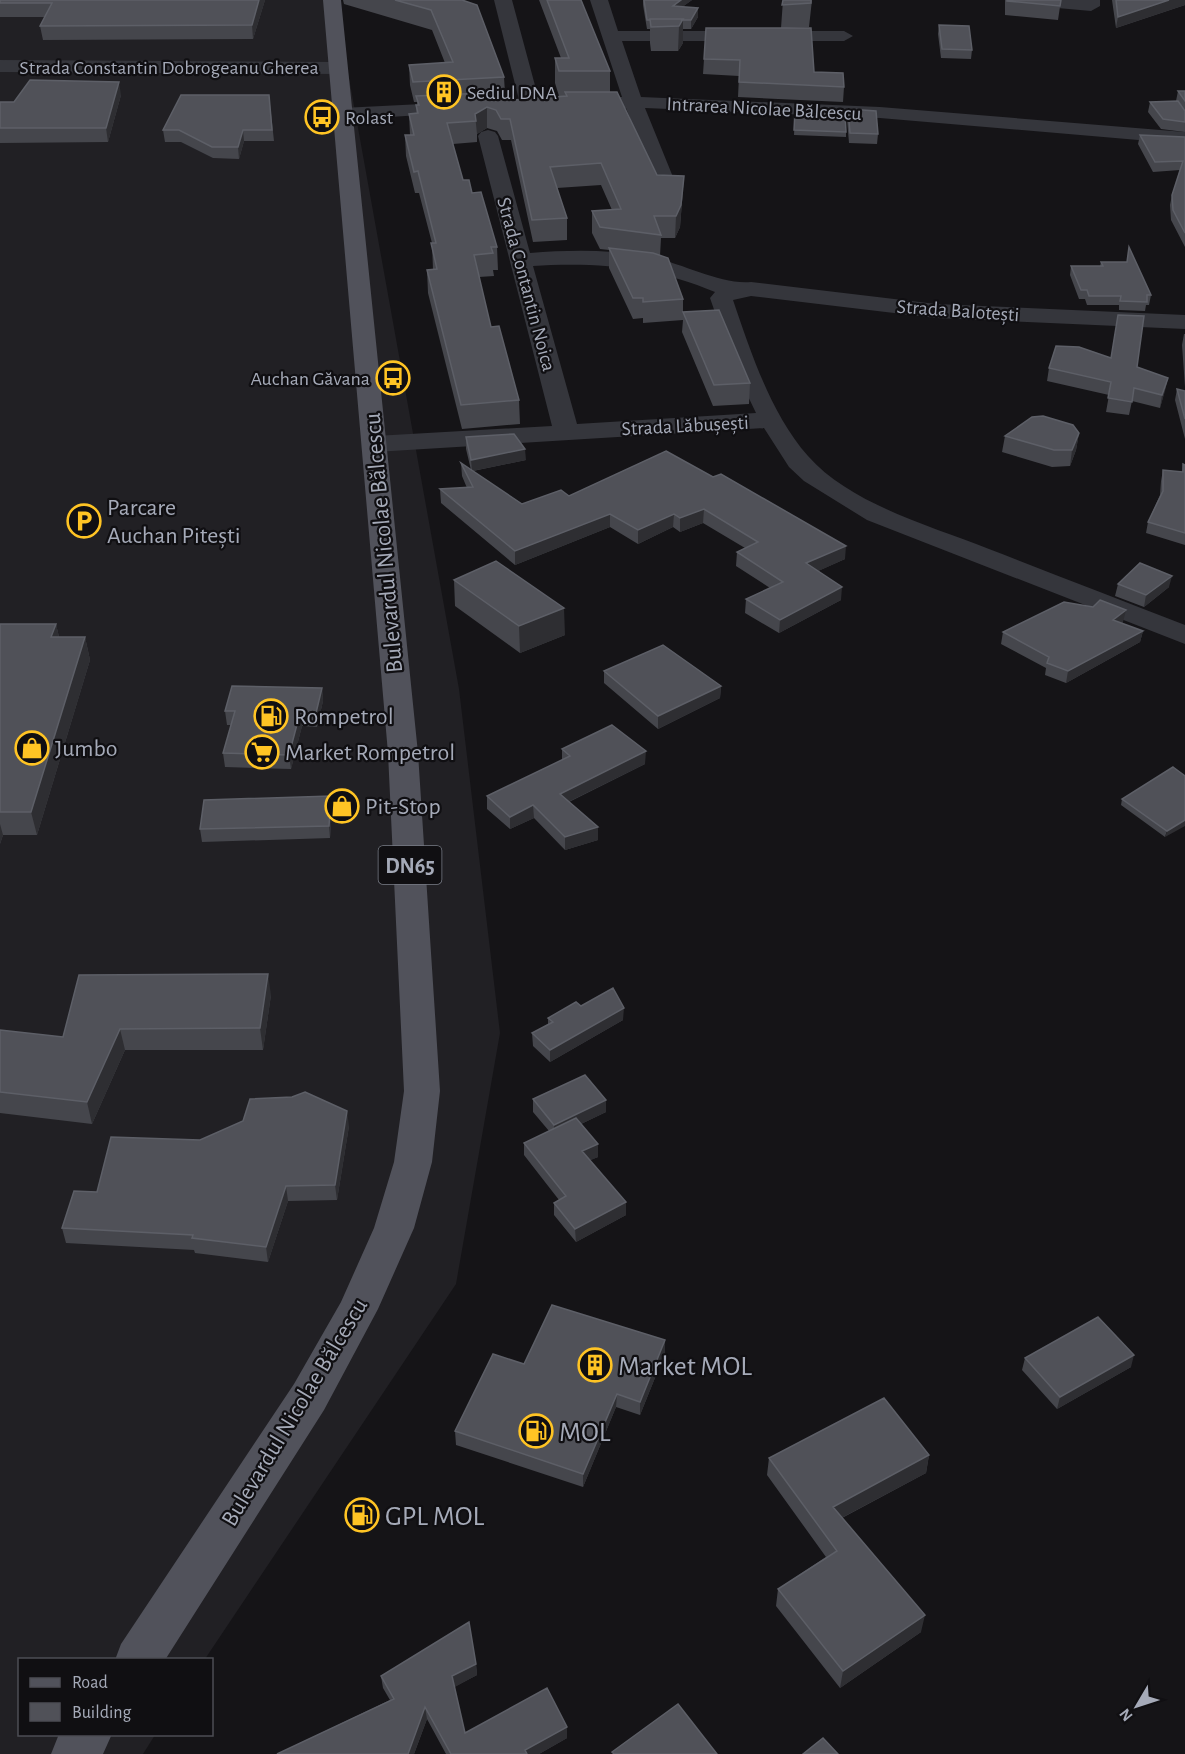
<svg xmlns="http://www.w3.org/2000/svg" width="1185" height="1754" viewBox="0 0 1185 1754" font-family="'Alegreya Sans',sans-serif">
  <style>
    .built { fill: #212024 }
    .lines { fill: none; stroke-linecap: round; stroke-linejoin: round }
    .minor { fill: #35363c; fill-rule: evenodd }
    .major { fill: #51525b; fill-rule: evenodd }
    .wall { fill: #45464c }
    .shaded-wall { fill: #2e2e32 }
    .building { fill: #505158; stroke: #5d5f67; stroke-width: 1.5 }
    .labels { text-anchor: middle; stroke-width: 4.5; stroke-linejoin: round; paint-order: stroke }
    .far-street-label { font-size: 20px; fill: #a5aab8; stroke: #100f12 }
    .far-poi-label { font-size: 20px; fill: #a5aab8; stroke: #100f12; text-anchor: start }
    .shield { fill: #100f12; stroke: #787c86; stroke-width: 1.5 }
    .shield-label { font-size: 22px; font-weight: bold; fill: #a5aab8 }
    .poi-label { font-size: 24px; fill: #a5aab8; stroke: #100f12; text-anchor: start }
    .street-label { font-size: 24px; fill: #a5aab8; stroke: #100f12 }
    .near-poi-label { font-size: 28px; fill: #a5aab8; stroke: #100f12; text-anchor: start }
  </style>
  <rect width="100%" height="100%" fill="#151417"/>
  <path class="built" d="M0,0H335L459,689L500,1033L456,1284L205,1659L20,1660V1734L155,1735L143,1754H0Z"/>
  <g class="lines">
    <path class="minor" d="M494,0H512L540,104L537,108H523L520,104Z
      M590,0H608L618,31H844L853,36L844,41H622L641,97L880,107L1185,132V144L880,118L645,108L673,177L670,181H656L653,177L626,108L576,109L566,103L576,97H622Z
      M1015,0H1100V6L1091,11L1024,5Z
      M0,60L338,62L347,68L338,74L0,72Z
      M462,102L469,104L472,108L469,112L342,120L332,114L342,108Z
      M488,130L495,132L498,136L530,253C571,250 613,249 654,258C684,264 722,285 751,282L936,304L1185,315V329L936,318L751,296L733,300C751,353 771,414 808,456C850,504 931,526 989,549C1054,574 1120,600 1185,625V644L867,520L804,481L789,467L764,428L375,452L366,449L362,444L366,439L375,436L552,426L478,136L481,132ZM551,265C609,263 661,269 715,292L710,298L734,367L756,413L577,424L533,266Z"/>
    <path class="major" d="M323,0H341L418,753L440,1091L432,1162L414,1228L378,1309L324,1410L165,1660H115L121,1644L294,1384L341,1302L374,1228L394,1162L404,1091L388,753Z
      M59,1734H112L103,1754H51Z"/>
  </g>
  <path class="wall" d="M0,0H265L253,39L43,40L40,26L45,17H0Z
    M343,0H462L504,77L505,93L512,100L565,97V96H559L555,83V58H561L539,0H581L610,71V92L657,175L684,176L680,227L675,238H661L660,256L683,299V312L750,383L749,404L713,406L682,332L683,320L643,323V318L633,319L609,268V250L600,249L592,233V211L612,210L601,185L557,188L567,218V240L533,242L511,140H502L497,131L487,128L477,134V142L453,144L463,180L472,193L497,247L498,270H493L494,276L479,277L491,327L519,400L520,424L462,429L428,293L427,270H433L432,243L419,193H415L406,156L405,135H410L409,114L416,113V105H417V102H414L410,85L409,65L445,63L432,30L344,4Z
    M643,0H692L682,7L698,17L691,29H683V43L678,51H651L650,43V29H647L643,5Z
    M783,0H812L809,27L787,28L814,72L844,87L843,102L738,97L739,76L703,74L704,59L781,28Z
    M1005,0H1061L1058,20L1005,15Z
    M1112,0H1185V5L1116,28Z
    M939,25L972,50L971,59L941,58L938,34Z
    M1178,91H1185V132L1161,129L1148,112L1150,102L1176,101Z
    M121,95L108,142L0,143V102H14Z
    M269,95L274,141H244L239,159L213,158L181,142H165L163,130Z
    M848,109L878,134L877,144L849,143L847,119Z
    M795,111L846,132V137L794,135Z
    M1140,135L1185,137V247L1171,220L1170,205L1172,195L1180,170L1153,172L1138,144Z
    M1101,262L1151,295L1149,305H1146L1145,311L1119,310V305H1087L1085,299H1079L1070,275L1071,266H1100Z
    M1184,334H1185V387L1182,345Z
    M1137,367L1168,378L1160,408L1132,401L1129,415L1106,412L1109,395L1047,381L1049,368Z
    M1177,389L1185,391V439L1175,400Z
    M1079,433L1076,450L1070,466L1052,467L1002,452L1005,436Z
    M466,437L526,460L473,471L522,504L569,496L666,451L845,559L818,571L841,600L779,633L745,613L746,599L770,588L736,566L737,552L745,548L703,523L680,532L673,527L638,544L610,527L515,565L441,503L440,489L467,488L462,476L461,463L471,470L466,449Z
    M1183,464L1185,465V545L1146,533L1148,522L1160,495L1161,481L1163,470L1182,472Z
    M454,580L565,635L520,653L455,606Z
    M1118,584L1169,587L1144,607L1115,596Z
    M1123,622L1122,623L1143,631L1140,642L1066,683L1045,675L1046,668L1001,644L1003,632Z
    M0,624H56L59,637H85L90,660L37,835H3L0,844Z
    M604,671L721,686L720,698L658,729L604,683Z
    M322,688L323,701L317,727L302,726L291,769L225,767L223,753L232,725H227L225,711Z
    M562,749L645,764L569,802L598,827V840L565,850L534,818L510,829L487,809V796L562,760Z
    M1185,776L1165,837L1121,805L1122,799Z
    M332,809L330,838L202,842L200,829Z
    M271,995L263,1050H125L92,1124L0,1113V1030L63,1037Z
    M581,1006L623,1020L550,1062L533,1046L532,1033L548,1024V1018Z
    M533,1099L606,1112L581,1124L598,1144V1157L590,1160L626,1215L576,1242L554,1215V1203L559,1200L524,1155V1143L549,1131L533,1112Z
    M349,1126L337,1200L288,1201L268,1262L195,1253L194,1250L66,1243L62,1228L97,1192Z
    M665,1353L640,1415L616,1407L583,1487L456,1445L455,1431L524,1364Z
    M1025,1358L1131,1367L1057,1409L1022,1370Z
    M929,1455L926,1473L842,1518L921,1632L840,1688L776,1606L778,1589L826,1557L767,1475L769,1458Z
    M476,1664L477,1675L454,1687L465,1733L567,1727V1738L539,1754H446L427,1719L414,1754H277L390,1700L383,1688L381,1676Z"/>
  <path class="shaded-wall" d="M259,0H265L253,39L252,25Z
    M681,0H692L673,14V6Z
    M1169,0H1185V5L1116,28L1118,17Z
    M698,8V17L691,29V20Z
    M683,19V43L678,51L679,26Z
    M119,82L121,95L108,142L106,128Z
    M487,107V128L477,134L475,114Z
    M243,130L244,141L239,159L238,147Z
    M684,176L680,227L675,238L676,216Z
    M1168,378L1165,391L1160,408L1162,395Z
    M1079,433L1076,450L1070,466L1072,450Z
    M525,449L526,460L472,471L471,460Z
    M704,509L703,523L680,532V518Z
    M610,514V527L515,565V551Z
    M674,514L673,527L638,544V530Z
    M846,546L845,559L805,577L806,563Z
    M1172,576L1169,587L1144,607L1146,595Z
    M842,587L841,600L779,633L780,620Z
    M564,608L565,635L520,653L519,626Z
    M1126,610L1123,622L1110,632L1113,620Z
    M56,624L61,646L51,637Z
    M1143,631L1140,642L1066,683L1068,671Z
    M85,637L90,660L37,835L31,812Z
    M721,686L720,698L658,729V716Z
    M322,688L323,701L317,727L316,713Z
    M300,713L302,726L291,769L289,755Z
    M646,751L645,764L560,806V794Z
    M331,796L332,809L330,838L329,826Z
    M533,805L534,818L510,829V817Z
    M1185,820V826L1165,837L1167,831Z
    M0,824L3,835L0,844Z
    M598,827V840L565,850V837Z
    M268,974L271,995L263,1050L260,1028Z
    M624,1008L623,1020L550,1062V1050Z
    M120,1029L125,1050L92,1124L87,1102Z
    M606,1100V1112L554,1137V1125Z
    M347,1111L349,1126L337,1200L335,1185Z
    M598,1144V1157L582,1164V1151Z
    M286,1186L288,1201L268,1262L266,1247Z
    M626,1202V1215L576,1242L575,1229Z
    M665,1340V1353L640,1415V1402Z
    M1134,1355L1131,1367L1057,1409L1060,1397Z
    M617,1394L616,1407L583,1487V1474Z
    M929,1455L926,1473L830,1524L833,1507Z
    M925,1615L921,1632L840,1688L843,1671Z
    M476,1664L477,1675L453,1688L452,1676Z
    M425,1707L427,1719L414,1754H408Z
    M567,1727V1738L539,1754H525V1750Z"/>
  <path class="building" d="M0,0H259L252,25L40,26L52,3H0Z
    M395,0H462L477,5L504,77L413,82L409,65L453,62L431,10Z
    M547,0H581L610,71H559L555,58H569Z
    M644,0H681L673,6L698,8L691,20H682L683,19H650V20H647Z
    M783,0H811V3L782,5Z
    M1007,0H1061L1060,6L1007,1Z
    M1116,0H1169L1118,17Z
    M650,19H683L679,26L651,27Z
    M939,25L969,26L972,50L942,49Z
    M706,28H811L814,72L843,73L844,87L739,82L740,60L704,59Z
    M30,80L119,82L106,128H0V102H14Z
    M1178,91H1185V101Z
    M509,92L512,100L567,96L565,92H617L657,175L684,176L681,205L676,216H654L661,235L600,227L592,211L621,209L601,163L550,167L567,218L532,220L510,119H501L496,110L487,107L475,114L476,121L447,123L463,180H469L472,193L481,192L497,247H491L493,253L474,255L491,327L499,326L519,400L461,405L427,270L437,269L431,243H436L418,171L414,172L405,135H414L409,114L418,113L416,105H419L416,96Z
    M181,95H269L272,130H243L238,147H212L179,130H163Z
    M1178,101L1185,111V122L1163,119L1150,102Z
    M848,109L876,111L878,134L850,133Z
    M795,111L845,114L846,132L794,130Z
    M1140,135L1185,137V233L1173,210L1172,195L1183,161L1155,162Z
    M1129,247L1151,295H1147V302L1120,301L1121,296H1089L1087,290H1081L1071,266H1103L1101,262H1127Z
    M609,248L653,253L668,258L683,299L643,302V298H633Z
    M719,310L750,383L714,385L683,312Z
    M1118,315L1144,316L1137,367L1168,378L1162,395L1134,388L1132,402L1108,398L1111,382L1049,368L1056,346L1079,347L1111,358Z
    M1177,389L1185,391V419Z
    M1043,416L1073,425L1079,433L1072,450H1054L1005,436L1032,417Z
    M514,434L525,449L471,460L466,437Z
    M666,451L713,477L721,474L846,546L806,563L842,587L780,620L746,599L783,582L737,552L758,542L704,509L680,518L674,514L638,530L610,514L515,551L440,489L473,487L461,463L522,504L561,490L569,496Z
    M1183,464L1185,465V533L1148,522L1163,491V470L1183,472Z
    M496,561L564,608L519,626L454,580Z
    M1140,563L1172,576L1146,595L1118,584Z
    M1100,600L1126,610L1113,620L1143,631L1068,671L1047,663L1049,657L1003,632L1064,602L1093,607Z
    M0,624H56L51,637H85L31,812H0Z
    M663,645L721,686L658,716L604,671Z
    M232,686L322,688L316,713H300L289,755L223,753L235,711H225Z
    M612,725L646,751L560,794L598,827L565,837L533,805L510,817L487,796L570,756L562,749Z
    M1173,767L1185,776V820L1167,831L1122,799Z
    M331,796L329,826L200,829L204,800Z
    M268,974L260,1028L120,1029L87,1102L0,1092V1030L63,1037L79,975Z
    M613,988L624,1008L550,1050L532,1033L553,1022L548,1018L576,1002L581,1006Z
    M585,1075L606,1100L554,1125L533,1099Z
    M305,1092L347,1111L335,1185L286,1186L266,1247L192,1238L193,1235L62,1228L74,1191L97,1192L111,1137L200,1140L243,1121L250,1099L292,1097Z
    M576,1118L598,1144L582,1151L626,1202L575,1229L554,1203L566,1196L524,1143Z
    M552,1305L665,1340L640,1402L617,1394L583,1474L455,1431L493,1354L524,1364Z
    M1098,1317L1134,1355L1060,1397L1025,1358Z
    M884,1398L929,1455L833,1507L925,1615L843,1671L778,1589L837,1551L769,1458Z
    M469,1622L476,1664L452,1676L465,1733L547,1688L567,1727L525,1750L527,1754H451L425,1707L408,1754H277L394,1699L381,1676Z
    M678,1704L717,1754H614L612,1752Z
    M823,1738L838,1754H803Z"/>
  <defs>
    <g id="building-ring" transform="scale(1.725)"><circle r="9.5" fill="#100f12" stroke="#ffc424" stroke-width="1.5"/><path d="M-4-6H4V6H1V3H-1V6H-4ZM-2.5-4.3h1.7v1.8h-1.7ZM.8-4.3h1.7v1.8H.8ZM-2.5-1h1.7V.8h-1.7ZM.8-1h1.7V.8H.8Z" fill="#ffc424"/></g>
    <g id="bus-ring" transform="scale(1.725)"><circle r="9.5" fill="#100f12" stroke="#ffc424" stroke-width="1.5"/><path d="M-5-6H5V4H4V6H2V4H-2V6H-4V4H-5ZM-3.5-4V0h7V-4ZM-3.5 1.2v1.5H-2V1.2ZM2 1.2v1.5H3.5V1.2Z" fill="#ffc424"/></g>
    <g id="parking-ring" transform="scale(1.725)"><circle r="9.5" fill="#100f12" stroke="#ffc424" stroke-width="1.5"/><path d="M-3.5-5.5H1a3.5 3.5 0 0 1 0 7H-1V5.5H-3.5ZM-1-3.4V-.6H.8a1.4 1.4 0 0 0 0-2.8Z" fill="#ffc424"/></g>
    <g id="fuel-ring" transform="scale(1.725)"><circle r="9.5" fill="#100f12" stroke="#ffc424" stroke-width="1.5"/><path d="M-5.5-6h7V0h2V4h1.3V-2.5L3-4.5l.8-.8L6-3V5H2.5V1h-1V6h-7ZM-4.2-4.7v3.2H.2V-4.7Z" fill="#ffc424"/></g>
    <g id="shop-ring" transform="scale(1.725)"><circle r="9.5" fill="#100f12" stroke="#ffc424" stroke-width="1.5"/><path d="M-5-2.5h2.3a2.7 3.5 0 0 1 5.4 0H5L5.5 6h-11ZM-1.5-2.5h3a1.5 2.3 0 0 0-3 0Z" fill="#ffc424"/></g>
    <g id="supermarket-ring" transform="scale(1.725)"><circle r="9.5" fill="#100f12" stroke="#ffc424" stroke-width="1.5"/><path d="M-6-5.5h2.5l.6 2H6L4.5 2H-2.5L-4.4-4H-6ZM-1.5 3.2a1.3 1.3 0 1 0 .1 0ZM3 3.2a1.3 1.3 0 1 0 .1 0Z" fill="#ffc424"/></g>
  </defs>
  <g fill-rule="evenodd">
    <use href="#building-ring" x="444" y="92"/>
    <use href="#bus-ring" x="322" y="117"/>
    <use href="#bus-ring" x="393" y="378"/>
    <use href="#parking-ring" x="84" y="521"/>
    <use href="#fuel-ring" x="271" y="716"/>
    <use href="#shop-ring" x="32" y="748"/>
    <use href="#supermarket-ring" x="262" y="752"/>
    <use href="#shop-ring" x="342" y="806"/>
    <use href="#building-ring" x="595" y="1365"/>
    <use href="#fuel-ring" x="536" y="1431"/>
    <use href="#fuel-ring" x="362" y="1515"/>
  </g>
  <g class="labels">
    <g class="far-street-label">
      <text x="169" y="74">Strada Constantin Dobrogeanu Gherea</text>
      <text transform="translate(764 108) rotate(3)" y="7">Intrarea Nicolae Bălcescu</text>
      <text transform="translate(527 284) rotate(75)" y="7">Strada Contantin Noica</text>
      <text transform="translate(958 310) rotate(4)" y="7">Strada Balotești</text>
      <text transform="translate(685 425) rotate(-3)" y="7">Strada Lăbușești</text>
    </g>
    <g class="far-poi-label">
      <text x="467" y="99">Sediul DNA</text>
      <text x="345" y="124">Rolast</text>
      <text x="370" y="385" text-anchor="end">Auchan Găvana</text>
    </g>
    <rect class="shield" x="378.5" y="846" width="63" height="38" rx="4.5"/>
    <g class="shield-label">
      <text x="410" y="873">DN65</text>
    </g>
    <g class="poi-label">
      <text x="107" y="515">Parcare<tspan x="107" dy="28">Auchan Pitești</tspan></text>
      <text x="294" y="724">Rompetrol</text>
      <text x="55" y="756">Jumbo</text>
      <text x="285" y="760">Market Rompetrol</text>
      <text x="365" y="814">Pit-Stop</text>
    </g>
    <g class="street-label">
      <text transform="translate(383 543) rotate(-95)" y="8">Bulevardul Nicolae Bălcescu</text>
      <text transform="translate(294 1412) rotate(-59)" y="8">Bulevardul Nicolae Bălcescu</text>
    </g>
    <g class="near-poi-label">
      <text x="618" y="1375">Market MOL</text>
      <text x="559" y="1441">MOL</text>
      <text x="385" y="1525">GPL MOL</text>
    </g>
  </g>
  <rect x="18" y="1658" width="195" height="78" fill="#100f12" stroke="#4c4d54" stroke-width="1.5"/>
  <rect x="30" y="1678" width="30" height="9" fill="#51525b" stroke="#4c4d54" stroke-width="1.5"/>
  <text x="72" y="1688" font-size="18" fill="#a5aab8">Road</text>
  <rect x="30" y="1703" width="30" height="18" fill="#505158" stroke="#4c4d54" stroke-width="1.5"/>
  <text x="72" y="1718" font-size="18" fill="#a5aab8">Building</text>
  <g transform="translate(1137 1706) rotate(231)" stroke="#100f12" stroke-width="4.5" paint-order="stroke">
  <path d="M0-4.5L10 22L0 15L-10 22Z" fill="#a5aab8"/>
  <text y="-9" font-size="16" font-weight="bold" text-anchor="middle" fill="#a5aab8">N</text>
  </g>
</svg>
